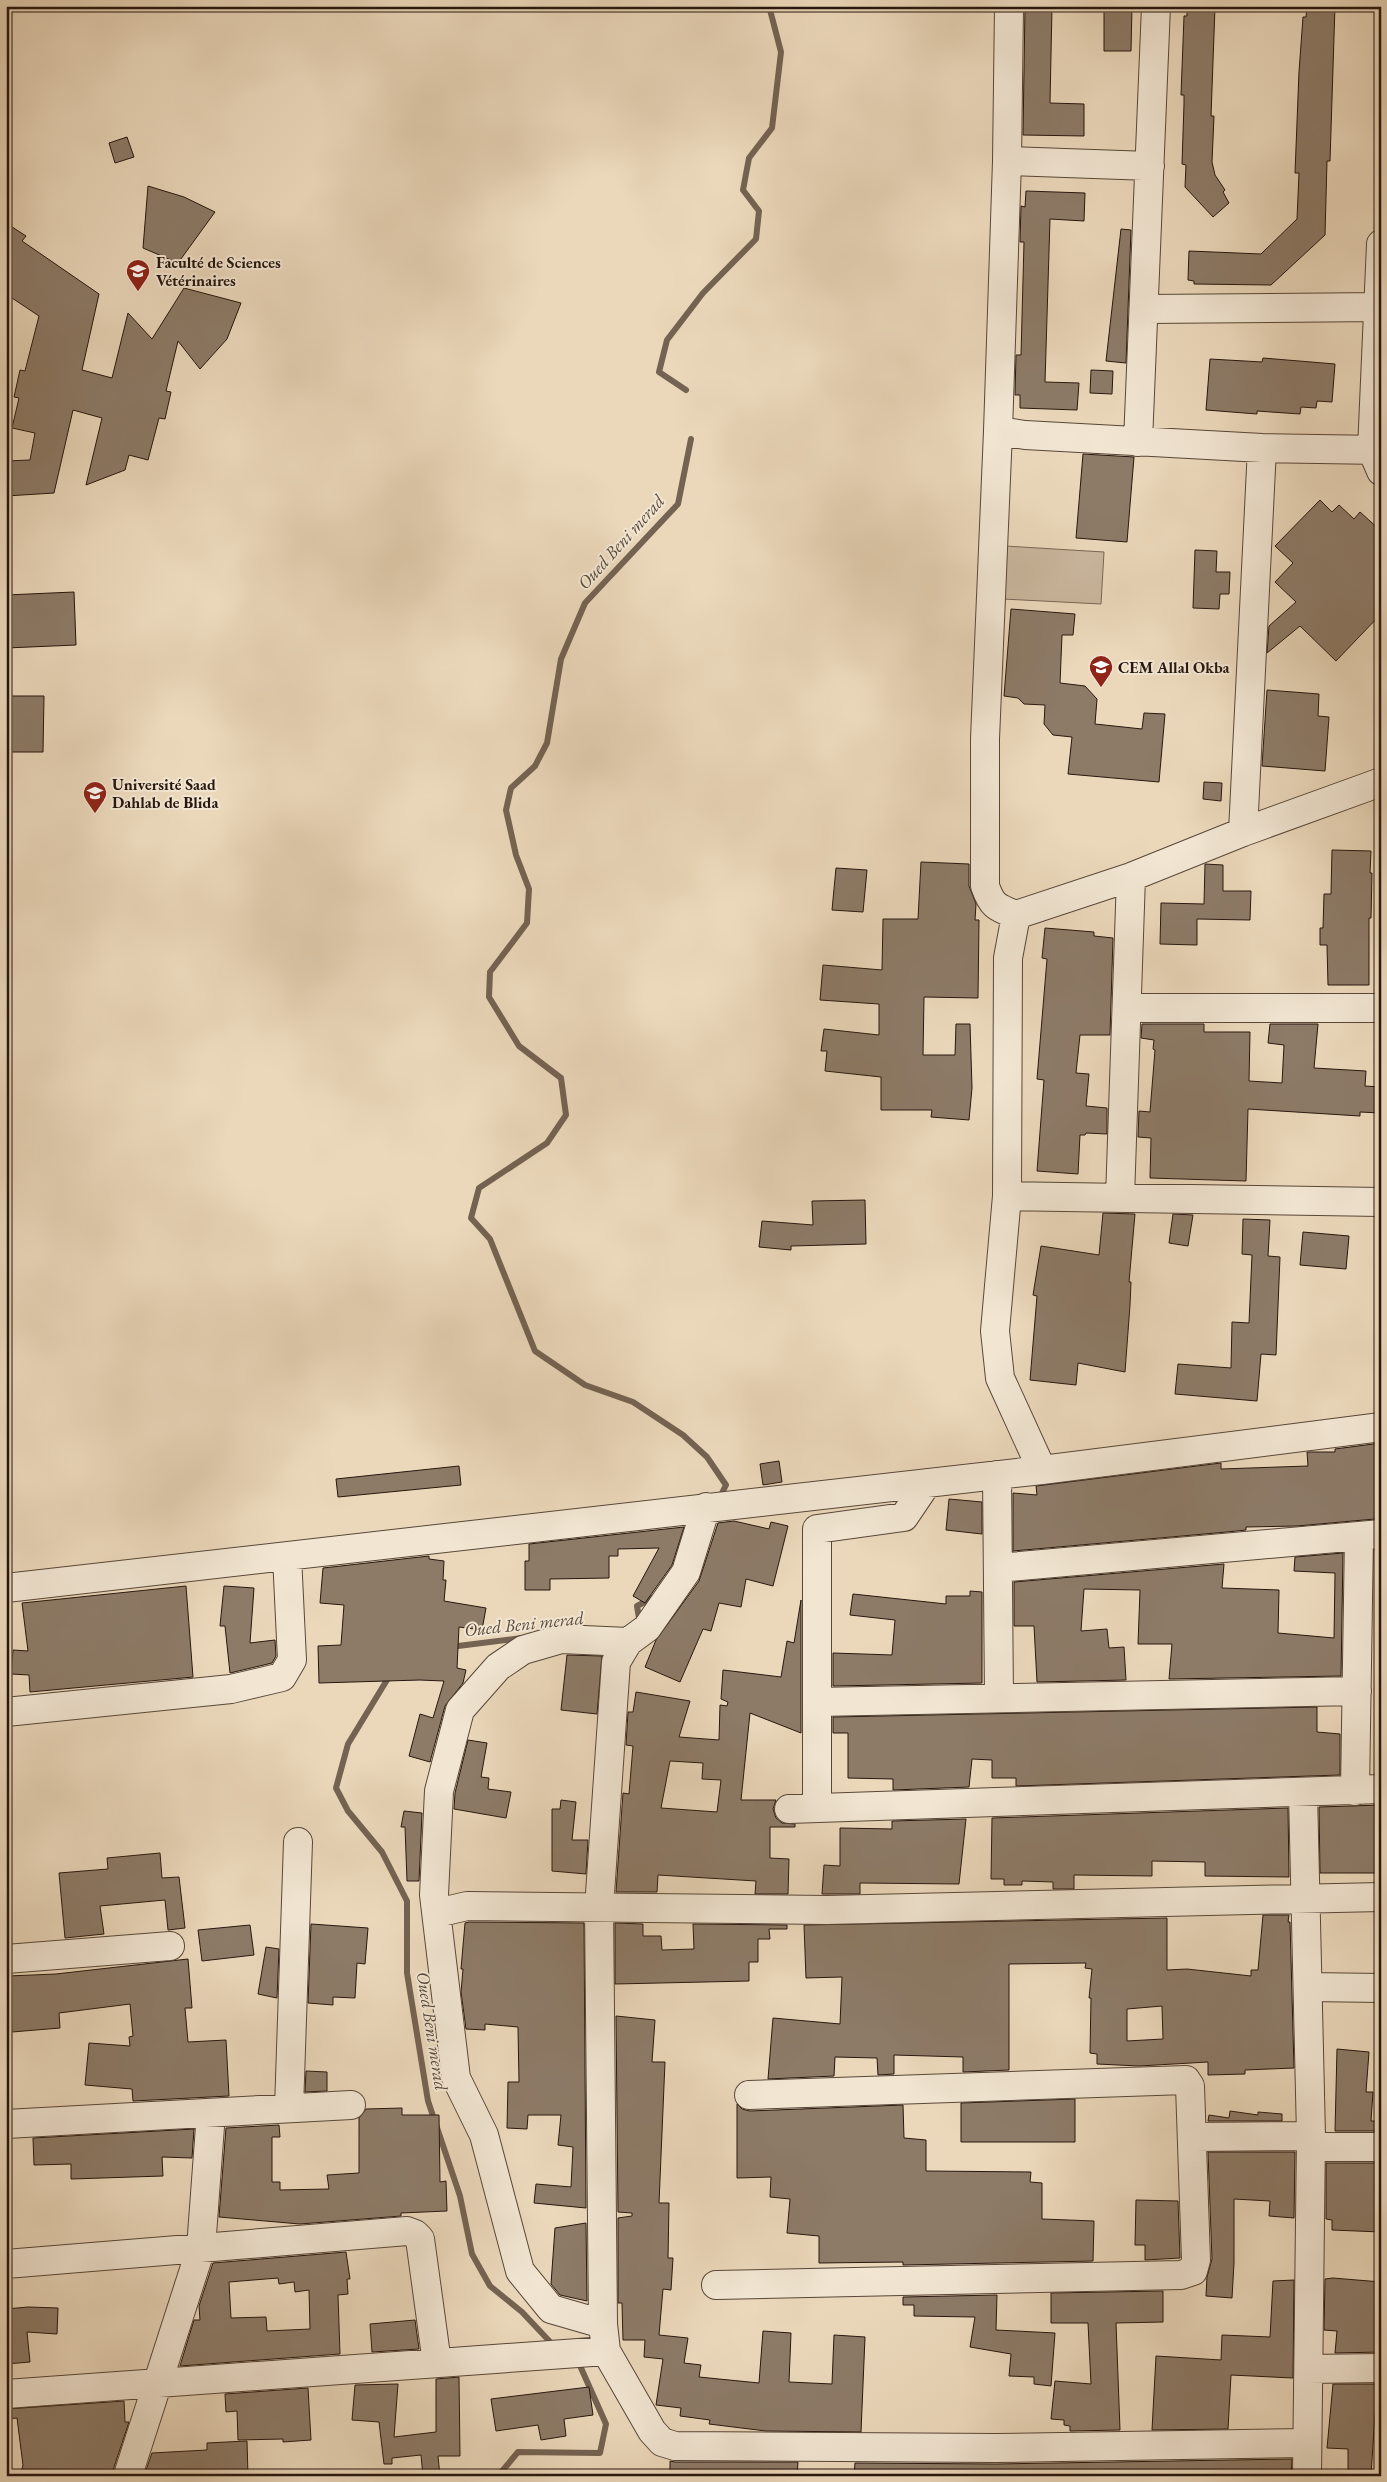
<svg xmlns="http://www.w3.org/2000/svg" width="1387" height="2482" viewBox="0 0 1387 2482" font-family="'EB Garamond',serif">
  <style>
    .green { fill: #cab79e; stroke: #786756 }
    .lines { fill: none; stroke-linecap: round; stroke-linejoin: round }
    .stream { stroke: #746352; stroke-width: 6 }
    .building { fill: #8d7b68; stroke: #27170e; fill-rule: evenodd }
    .minor-casing { stroke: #584739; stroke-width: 30 }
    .minor { stroke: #f2e6d3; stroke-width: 28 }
    .labels { text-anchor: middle; stroke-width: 4; stroke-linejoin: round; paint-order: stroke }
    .poi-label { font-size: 16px; font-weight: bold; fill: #27170e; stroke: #f2e6d3; text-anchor: start }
    .water-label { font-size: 18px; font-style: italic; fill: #5b4a3c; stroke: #f2e6d3 }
  </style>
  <rect width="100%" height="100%" fill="#ebd8bb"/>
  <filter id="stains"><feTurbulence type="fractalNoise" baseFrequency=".004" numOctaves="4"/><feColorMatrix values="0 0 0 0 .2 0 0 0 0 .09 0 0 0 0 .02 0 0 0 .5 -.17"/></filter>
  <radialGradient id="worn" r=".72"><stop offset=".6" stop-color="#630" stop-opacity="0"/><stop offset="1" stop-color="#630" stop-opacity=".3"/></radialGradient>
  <path class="green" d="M1005,546L1104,552L1101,604L1003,599Z"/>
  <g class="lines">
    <path class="stream" d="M686,390L659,372L667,340L703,293L756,239L759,211L743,190L749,158L772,128L781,52L769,6
      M691,439L678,504L585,603L561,659L547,743L535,766L511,788L506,810L516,855L529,889L527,923L490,972L489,997L519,1046L561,1078L566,1115L547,1143L479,1188L471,1218L490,1239L535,1351L585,1385L633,1402L683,1435L707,1457L726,1485L719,1499
      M640,1624L637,1606L658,1595
      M450,1647L522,1638
      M390,1675L348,1744L336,1788L348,1811L382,1852L407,1901V1973L428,2101L460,2196L472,2254L490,2286L522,2312L554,2346
      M498,2476L518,2452L600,2453L606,2424L577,2359"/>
  </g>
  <path class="building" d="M1025,6H1052L1050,103L1084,104V136L1023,135Z
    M1104,6H1132L1131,51H1104Z
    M1187,6L1215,7L1211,116H1214L1212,162L1215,175L1225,190L1223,192L1229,203L1213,217L1185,187L1186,165L1182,164L1184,104V95H1181L1184,16H1187Z
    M1307,6H1335L1330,161H1327L1325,235L1271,285L1194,284V281L1188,280L1189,251L1261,254L1297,219L1299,173H1295L1299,72L1303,17H1306Z
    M127,137L134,157L115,163L109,143Z
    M148,186L184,197L215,212L178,263L143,248Z
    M1026,191L1085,193L1084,221L1050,219L1045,382L1079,383L1077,410L1020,408V395H1015L1016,355H1021L1024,242H1020L1021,206L1025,207Z
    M6,223L26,236L22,241L99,294L82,370L112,378L128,313L152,339L184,288L241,303L227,339L200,369L178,341L166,391L171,392L165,419L159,418L148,460L129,455L125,470L86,485L102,418L73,410L54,493L6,496V461L30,460L35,433L12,428L19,398L14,397L20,370L25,371L39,316L6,294Z
    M1121,229L1131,230L1126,363L1106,361Z
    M1263,358L1335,364L1332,402L1317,401L1316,408L1301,407L1300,414L1257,411V414L1206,410L1210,359L1262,362Z
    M1091,370L1113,371L1112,394L1090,393Z
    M1083,454L1134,457L1127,542L1076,538Z
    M1320,500L1332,512L1339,505L1354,519L1360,512L1381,531V614L1336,661L1300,626L1267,653L1269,626L1296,602L1275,582L1293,563L1275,546Z
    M1195,550L1217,551L1216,572H1230L1229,594H1220L1219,609L1193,608Z
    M74,592L76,645L6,648V595Z
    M1011,609L1075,614L1073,635H1062L1060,683L1085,686L1097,699L1095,724L1142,729L1144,713L1165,714L1159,782L1068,774L1072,737L1053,735L1044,724L1045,705L1024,704L1018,698L1004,696Z
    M1267,690L1319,694L1318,716L1329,717L1325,771L1262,766Z
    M6,696H44L43,752H6Z
    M1204,782L1222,783L1221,801L1203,799Z
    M1332,850L1371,851L1370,873H1372L1371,918H1369V985H1328L1327,945H1320V928H1323L1324,894H1331Z
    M921,862L969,864V886L976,904L975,920H979L978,998L924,997L923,1055H955L956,1024H970L972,1088L969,1120L931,1117L932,1110H881V1077L825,1071L827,1051H821L824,1029L879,1035V1004L820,1000L823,965L882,970L883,919H918Z
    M1205,864L1223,865V891H1251L1250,920L1197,919V945L1160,944L1161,903L1204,904Z
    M836,868L867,870L863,912L832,910Z
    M1045,928L1094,932V936L1113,938L1110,1035H1080L1076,1073L1089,1074L1086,1106L1107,1108V1134L1086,1133L1085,1135H1080L1078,1174L1037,1171L1044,1080L1037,1079L1047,959L1042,958Z
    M1142,1024H1204V1032H1250L1249,1081L1282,1083L1284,1045L1268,1043L1270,1024H1318L1314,1068L1366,1071L1365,1086L1381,1087V1113L1360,1112V1116L1248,1109L1246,1181L1150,1178L1151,1138L1138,1137L1139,1111L1150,1112L1155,1050L1153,1049L1154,1040L1141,1038Z
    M865,1200L866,1244L791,1246V1250L759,1247L762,1221L813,1225L812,1201Z
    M1103,1213L1135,1214L1129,1282H1131L1130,1305L1125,1372L1078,1363L1076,1385L1030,1380L1037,1296L1033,1295L1041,1246L1099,1255Z
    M1173,1214L1193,1215L1188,1246L1169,1243Z
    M1243,1219L1270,1220L1268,1256L1280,1257L1276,1355L1261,1354L1257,1401L1175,1394L1178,1364L1231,1368L1232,1322L1249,1323L1252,1255L1242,1254Z
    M1303,1232L1349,1236L1346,1269L1300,1265Z
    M1381,1443V1511H1376L1375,1519L1297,1526L1246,1527V1530L1227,1532L1013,1551V1493L1037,1495L1036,1486L1221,1463V1469L1308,1466L1307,1452H1335V1449Z
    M779,1461L782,1482L763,1485L760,1464Z
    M459,1466L461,1485L338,1497L336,1479Z
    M949,1499L982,1502V1534L946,1530Z
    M734,1521L769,1529L771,1522L788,1526L773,1586L746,1579L741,1607L719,1603L711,1631L703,1629L680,1682L645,1667L656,1640L699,1581L718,1523Z
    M684,1527L672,1565L645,1603L633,1596L659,1548L618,1549V1556H609V1578L550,1579V1590H525V1561H529V1544Z
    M1343,1553L1341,1676L1169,1679L1172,1644H1138L1140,1590L1084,1589L1081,1631L1107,1629L1109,1648L1124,1647L1126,1680L1037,1682L1034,1626H1014V1582L1224,1564L1222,1588L1279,1590L1278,1633L1334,1638L1335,1573L1294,1571L1295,1557Z
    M429,1556V1559L444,1561L443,1580H446L444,1601L486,1608L482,1630L459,1627L457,1668L466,1670L463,1683L445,1706L430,1762L409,1756L420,1714L433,1718L444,1681L420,1680L319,1683L318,1646L341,1645L344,1605L320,1603L323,1568Z
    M186,1586L193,1677L30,1692L29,1675L11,1674L13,1650L28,1651L22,1603Z
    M224,1586L254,1588L250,1643L275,1640L276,1656L272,1663L230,1673L225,1626H220Z
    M970,1591L982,1592V1683L833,1686V1653L892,1655L895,1620L850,1615L853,1594L946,1604V1596H970Z
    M801,1600V1733L750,1713L741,1800H776L773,1809L776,1818L782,1823L795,1824V1827H770V1858L789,1859L788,1894H755L756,1881L658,1875L657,1892H616L623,1793L629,1794L633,1746L626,1745L628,1712H633L636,1692L690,1701L679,1737L719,1740L720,1705L727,1706L728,1702L721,1699L723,1670L781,1677L787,1641L794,1643ZM670,1761L703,1763L702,1779L721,1780L717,1812L661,1808Z
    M567,1655L602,1656L597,1714L561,1710Z
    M1317,1707V1732L1340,1734V1775L1016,1786V1778H992V1760L972,1759L969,1787L893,1790V1779L848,1778V1733H833V1717Z
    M468,1740L487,1743L481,1777L489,1778L488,1789L511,1792L506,1818L454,1809L455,1793Z
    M561,1800L576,1802L572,1840H588L586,1874L552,1871V1809H560Z
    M1381,1805V1873H1320L1319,1807Z
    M1288,1808L1289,1877L1205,1876V1862L1152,1861V1876L1074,1875V1889H1053V1882L1022,1881V1885H1004V1879H991L992,1818Z
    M404,1811L422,1813L419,1881H407L405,1827H401Z
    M966,1819L959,1884L860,1883V1894H822L824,1865L840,1866V1828L892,1829V1821Z
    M160,1853L162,1878L179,1877L185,1928L168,1930L165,1900L100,1906L104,1934L65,1938L59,1873L108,1869L107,1858Z
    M1263,1915H1289L1288,1922H1290L1294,2068L1245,2070V2074L1208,2075V2062L1139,2066L1097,2064V2054L1090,2053L1091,1998H1089L1092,1969L1085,1968L1086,1963L1009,1964V2070L963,2072V2057L894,2055V2074L878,2075L877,2058L835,2057L834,2076L768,2079L773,2018L840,2024L842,1977L806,1978L804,1925L1167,1918V1970L1187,1969L1251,1976V1970H1258ZM1162,2006L1163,2039L1127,2041V2009Z
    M469,1922L584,1923L586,2208L534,2203L536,2184L571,2187L573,2147L558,2145L561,2115H528L527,2129L507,2128L508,2082H519L518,2027L485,2024V2030L466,2029L461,1992L463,1969H461L465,1923Z
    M615,1923L643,1924V1936H661L662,1950L694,1949L693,1924L787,1925V1929H769L770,1939H758V1962H749V1981L615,1984Z
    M311,1924L368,1928L365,1964L357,1963L355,1998L333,1997V2005L308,2003Z
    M250,1925L254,1955L202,1961L198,1930Z
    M266,1947L279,1949L277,1998L258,1994Z
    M188,1959L192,2008H185L188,2042L226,2040L229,2096L133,2101L132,2089L85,2085L89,2043L130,2046L129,2037L133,2036L130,2004L59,2013L60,2028L12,2032L8,1976L56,1974Z
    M616,2016L655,2020L652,2062H665L659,2203H669L668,2258H673L671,2290L663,2289L659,2335L688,2338L684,2363L701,2365L699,2377L759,2383L763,2331L791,2333L789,2382L832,2384L834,2335L865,2337L861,2432L766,2431L709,2424L710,2420L680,2416L681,2408L656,2405L663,2359L644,2357L645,2340H623L622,2303H618V2218L632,2216V2213L618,2212Z
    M1337,2049L1369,2052L1366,2092H1373L1371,2121H1381V2131H1335Z
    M306,2071L327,2072V2091L305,2092Z
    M1075,2099V2142H961V2103Z
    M737,2104L742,2109L750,2111L903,2105L904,2138L926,2140V2171L1031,2172L1030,2182L1042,2183V2219L1094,2221L1093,2261L903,2265V2262L819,2263V2236L787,2233L790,2199L770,2197L771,2177L737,2178Z
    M402,2108V2115H439L440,2182L446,2181L447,2211L401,2213V2216L300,2224L219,2217L226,2128L279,2125L280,2137H272V2182H280V2190L329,2189L327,2175L359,2173V2118L366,2109Z
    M1230,2111L1258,2115V2112L1282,2114V2121H1208L1209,2115L1229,2118Z
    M194,2129L192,2158L162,2157L163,2176L71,2179V2164L34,2165L33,2138Z
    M1208,2152H1295L1294,2218L1269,2216L1270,2201L1234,2199V2263L1232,2298L1206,2296L1207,2277L1212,2259Z
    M1326,2163H1381V2232L1332,2230V2220L1326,2219Z
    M1136,2200L1178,2201L1180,2258L1145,2260V2245H1135Z
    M586,2223L587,2301L560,2295L551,2284L555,2228Z
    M346,2252L350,2279H347L348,2294L338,2295L340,2354L180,2366L194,2320H200L199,2306L213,2263ZM278,2278L279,2284L294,2282L295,2292L309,2290L310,2329L267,2331L266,2317L231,2318L229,2282Z
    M1333,2278L1381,2282V2352L1335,2353L1337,2331L1324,2330L1325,2279Z
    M1294,2280L1293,2378L1231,2375L1228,2429L1152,2430L1156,2356L1221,2360L1222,2335L1270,2337L1273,2281Z
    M1163,2291V2322L1116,2323L1120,2430L1070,2431V2426L1064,2425V2420L1051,2419L1055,2381L1091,2384L1088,2323H1051V2293Z
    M997,2295L996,2330L1055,2333L1051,2386L1034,2384V2377L1009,2376L1011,2354L970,2347L975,2317L914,2316V2305H903V2297Z
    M28,2307L58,2308L57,2334L27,2332L30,2362L6,2364V2309Z
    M415,2320L419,2349L372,2352L370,2324Z
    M459,2377L460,2456H438L440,2476H423L421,2455L392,2458V2464H384L379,2422L352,2420L355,2385L398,2384L394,2437L436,2432V2379Z
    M1333,2384H1381V2414L1375,2413L1371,2476H1348V2449L1327,2448Z
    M589,2387L593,2415L564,2419L566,2436L541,2440L538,2425L496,2431L491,2399Z
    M308,2388L311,2440L283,2442V2439L238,2440L237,2411L226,2412L225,2394Z
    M124,2401L125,2422H129L114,2467V2476H20L23,2465L17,2418L6,2419V2409Z
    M247,2441L248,2476H144L152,2453L207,2450V2443Z
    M1292,2459L1291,2476H854L855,2463L996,2464Z
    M670,2461L675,2462H798L797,2476H670Z"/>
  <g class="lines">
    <g class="minor-casing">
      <path id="minor" d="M1009,6L1007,161L998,431L1025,435L1262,448L1381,450
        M1007,161L1150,166
        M1381,244L1372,450L1381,471
        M1145,309L1381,307
        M998,431L985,739V886C992,906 996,907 1016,915
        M1138,442L1156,6
        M1243,832L1262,448
        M1127,1008H1381
        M1007,1196L1381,1202
        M1120,1198L1131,877
        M1042,1470L1000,1378L995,1331L1007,1196L1008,958L1016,915L1131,877L1243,832L1381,782
        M997,1475L999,1698
        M706,1507L686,1572L647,1628L628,1642L616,1662L599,1908L603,2324L606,2351L652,2431L662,2442L675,2446L996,2448L1307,2443
        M998,1568L1381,1534
        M6,1588L1042,1470L1381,1427
        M817,1702L1357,1691
        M6,1712L231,1689L282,1677L292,1660L287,1556
        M1355,1791L1359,1536
        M1303,1793L1311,2136L1307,2476
        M817,1808V1529L904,1517L927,1483
        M789,1809L1381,1789
        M437,1913L467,1906L827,1910L1381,1897
        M6,1959L170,1946
        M1308,1987L1381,1988
        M289,2108L298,1842
        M6,2124L351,2105
        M1193,2137L1311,2136
        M1311,2147H1381
        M6,2264L407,2231L415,2234L420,2239L437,2363
        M716,2285L1181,2275L1193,2271L1196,2260L1190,2086L1186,2080L749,2095
        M603,2324L551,2309L520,2271L484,2135L456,2078L434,1895L439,1791L460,1710L498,1667L523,1650L561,1639L628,1642
        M1309,2369L1381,2368
        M6,2394L606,2351
        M129,2472L201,2248L211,2113"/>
    </g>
    <use href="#minor" class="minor"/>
  </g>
  <defs>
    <g id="university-pin" transform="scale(1.25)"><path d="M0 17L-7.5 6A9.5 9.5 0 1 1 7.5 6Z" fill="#8f2418" stroke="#f2e6d3"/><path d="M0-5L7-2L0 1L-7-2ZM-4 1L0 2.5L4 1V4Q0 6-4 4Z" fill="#fff"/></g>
    <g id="school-pin" transform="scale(1.25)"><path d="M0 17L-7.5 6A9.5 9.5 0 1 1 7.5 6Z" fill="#8f2418" stroke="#f2e6d3"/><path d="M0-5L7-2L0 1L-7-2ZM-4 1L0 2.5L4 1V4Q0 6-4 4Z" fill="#fff"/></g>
  </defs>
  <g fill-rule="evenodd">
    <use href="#university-pin" x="138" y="271"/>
    <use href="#school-pin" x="1101" y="667"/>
    <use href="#university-pin" x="95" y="793"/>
  </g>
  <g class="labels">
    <g class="poi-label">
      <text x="156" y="268">Faculté de Sciences<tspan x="156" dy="18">Vétérinaires</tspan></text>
      <text x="1118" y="673">CEM Allal Okba</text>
      <text x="112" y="790">Université Saad<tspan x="112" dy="18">Dahlab de Blida</tspan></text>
    </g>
    <g class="water-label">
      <text transform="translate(621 542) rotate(-48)" y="6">Oued Beni merad</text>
      <text transform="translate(524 1624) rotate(-6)" y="6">Oued Beni merad</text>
      <text transform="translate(432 2031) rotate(81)" y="6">Oued Beni merad</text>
    </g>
  </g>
  <rect width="1387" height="2482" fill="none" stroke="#ebd8bb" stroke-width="25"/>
  <rect x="8" y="8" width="1372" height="2467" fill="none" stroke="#27170e" stroke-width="2.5"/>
  <rect x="12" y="12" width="1362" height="2457" fill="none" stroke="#27170e"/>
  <rect width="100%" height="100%" filter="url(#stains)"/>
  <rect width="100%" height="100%" fill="url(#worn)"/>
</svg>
